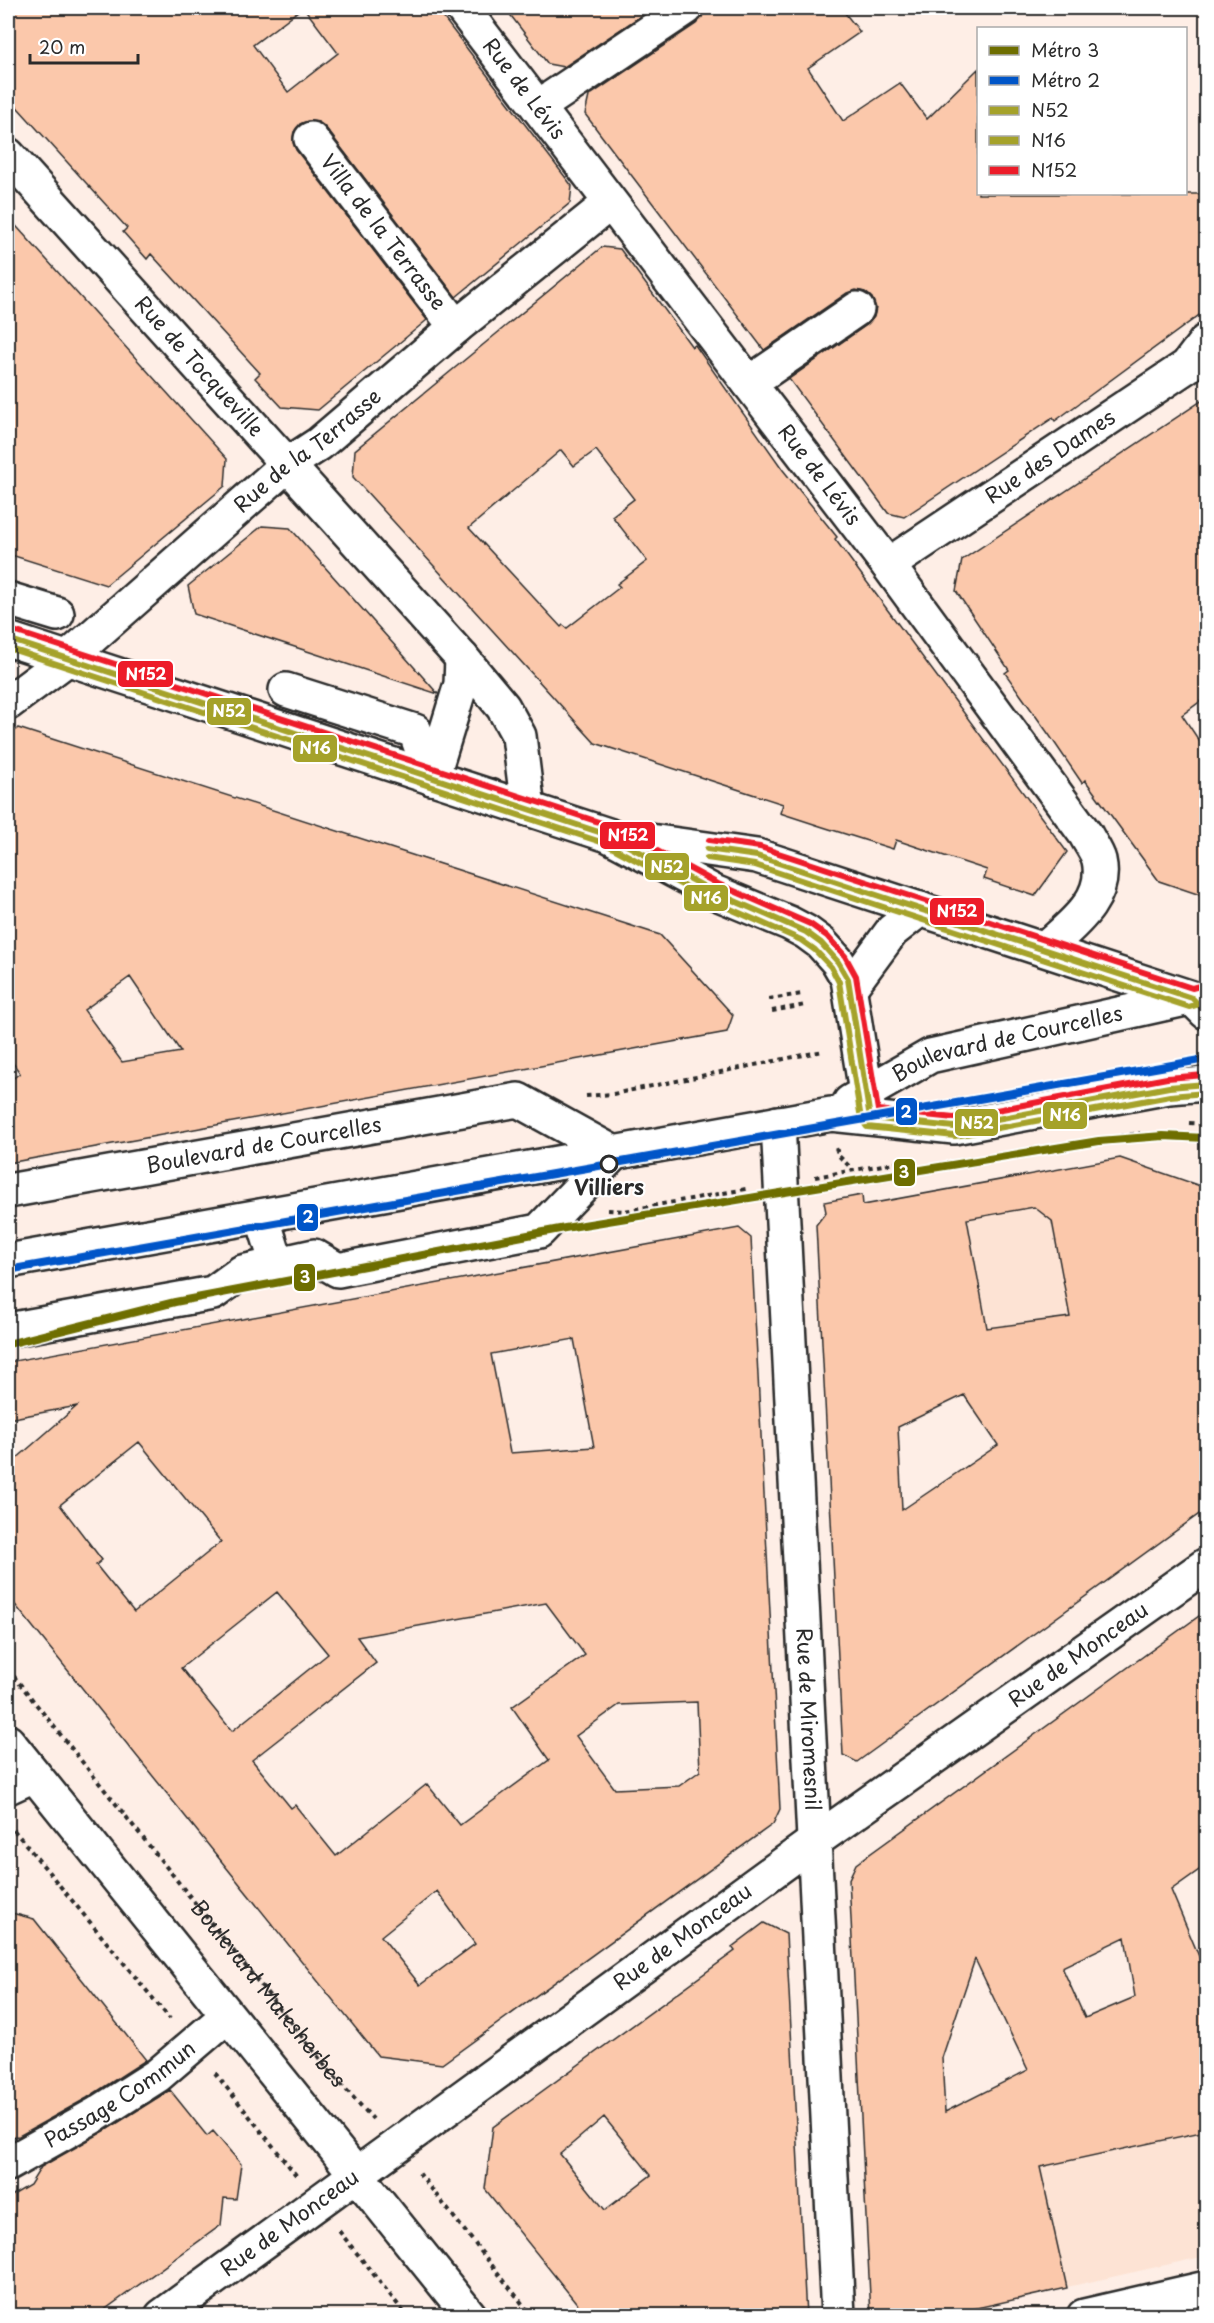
<svg xmlns="http://www.w3.org/2000/svg" width="1214" height="2323" viewBox="0 0 1214 2323" font-family="'Playpen Sans',sans-serif">
  <style>
    .built { fill: #fde3d4 }
    .building { fill: #fbc8ab; stroke: #2b2b2b; stroke-width: 1.5; fill-rule: evenodd }
    .lines { fill: none; stroke-linecap: round; stroke-linejoin: round }
    .minor-casing { stroke: #2b2b2b; stroke-width: 38 }
    .major-casing { stroke: #2b2b2b; stroke-width: 38 }
    .path { stroke: #2b2b2b; stroke-width: 4; stroke-dasharray: 4.5 4.5; stroke-linecap: butt }
    .minor { stroke: #fff; stroke-width: 33 }
    .major { stroke: #fff; stroke-width: 33 }
    .bus-1-casing { stroke: #fff; stroke-width: 10 }
    .bus-2-casing { stroke: #fff; stroke-width: 10 }
    .bus-3-casing { stroke: #fff; stroke-width: 10 }
    .bus-1 { stroke: #a5a22a; stroke-width: 6 }
    .bus-2 { stroke: #a5a22a; stroke-width: 6 }
    .bus-3 { stroke: #ed1c29; stroke-width: 6 }
    .metro-1-casing { stroke: #fff; stroke-width: 12 }
    .metro-2-casing { stroke: #fff; stroke-width: 12 }
    .metro-1 { stroke: #6e6e00; stroke-width: 8 }
    .metro-2 { stroke: #0055c8; stroke-width: 8 }
    .stop-dot { fill: #fff; stroke: #2b2b2b; stroke-width: 3 }
    .labels { text-anchor: middle; stroke-width: 4.5; stroke-linejoin: round; paint-order: stroke }
    .street-label { font-size: 21px; fill: #2b2b2b; stroke: #fff }
    .stop-label { font-size: 21px; font-weight: bold; fill: #2b2b2b; stroke: #fff }
    .line-badge { stroke: #fff; stroke-width: 2 }
    .badge-label { font-size: 16px; text-anchor: middle; font-weight: bold; fill: #fff }
  </style>
  <rect width="100%" height="100%" fill="#feeee6"/>
  <filter id="ink" filterUnits="userSpaceOnUse"><feTurbulence type="fractalNoise" baseFrequency=".0167" numOctaves="2"/><feDisplacementMap in="SourceGraphic" scale="12" xChannelSelector="R" yChannelSelector="G"/><feConvolveMatrix kernelMatrix="1 2 1 2 8 2 1 2 1" color-interpolation-filters="sRGB"/></filter>
  <g filter="url(#ink)">
    <path class="built" d="M1091,1163L1116,1303L1185,1295H1206V1460L1131,1354L996,1378L962,1187Z
      M1198,2026L1206,2065V2256L1067,2287L980,2131Z"/>
    <path class="building" d="M8,8H302L253,45L288,92L338,53L304,8H436L572,186L570,203L456,297L326,128L318,122L308,121L300,124L294,132L293,142L296,150L427,320L318,410L282,407L255,378L260,373L151,254L147,259L123,232L127,228L8,97Z
      M505,8H653L564,67L548,64Z
      M705,8H841L860,32L808,68L843,121L900,83L927,119L978,69V194H1206V310L1055,421L1053,418L904,517L888,513L789,379L868,324L874,317L876,308L872,298L865,292L856,290L847,293L764,350L585,114L589,96L696,24L702,17Z
      M8,217L227,459L225,486L106,585L8,554Z
      M602,247L620,249L692,347L695,345L783,470L837,537L835,539L1067,852L1035,896L984,879L987,870L896,840L893,849L823,827L780,813L783,804L595,743L353,477L355,450ZM561,450L574,466L596,450L634,499L612,516L647,561L617,584L620,587L567,628L563,625L561,627L469,528Z
      M1206,398V697L1182,715L1206,751V897L1159,881L1085,780L1082,783L1050,736L1005,673L1009,670L956,591L962,560Z
      M262,526L290,528L438,694L194,614L188,586Z
      M18,728L660,935L733,1015L727,1032L8,1163V1082L20,1073L8,1056V737ZM130,977L181,1052L122,1062L84,1010Z
      M1120,1158L1206,1188V1509L857,1762L843,1755L816,1225L826,1212L824,1202L862,1195L863,1205ZM1034,1207L1052,1221L1070,1317L987,1328L967,1219ZM964,1395L998,1445L902,1510L898,1427Z
      M739,1228L751,1238L780,1809L773,1824L442,2064L378,2056L8,1596V1466L77,1406L8,1419V1362ZM574,1339L594,1447L510,1453L491,1354ZM139,1442L221,1542L134,1612L96,1565L102,1560L60,1505ZM277,1592L328,1654L232,1731L181,1668ZM546,1603L585,1655L512,1707L549,1760L460,1825L427,1784L336,1856L295,1805L291,1808L252,1760L376,1663L357,1637ZM697,1702L700,1771L679,1786L615,1789L576,1736L619,1705ZM437,1891L475,1944L420,1985L381,1936Z
      M1206,1611V1865L1171,1890L1206,1973V2131L1040,2167L1067,2288L941,2316H871L849,1879L856,1864ZM1125,1937L1135,1997L1085,2018L1062,1967ZM975,1959L1028,2070L945,2112L942,2058Z
      M8,1912L34,1919L146,2060L87,2098L19,2136L8,2137Z
      M764,1923L786,1934L806,2316H587L485,2189L493,2127L735,1951L732,1947ZM604,2117L651,2175L605,2210L560,2154Z
      M170,2090L207,2136L213,2131L241,2164L236,2199L224,2198L221,2225L96,2316H8V2198L30,2185L41,2167L106,2130Z"/>
    <g class="lines">
      <g class="minor-casing">
        <g id="minor">
          <path id="s2" d="M462,8L888,565L1086,835C1090,843 1097,852 1099,860C1108,900 1070,926 1045,949"/>
          <path d="M538,107L686,8"/>
          <path id="s3" d="M311,139L456,327"/>
          <path id="s4" d="M8,155L462,658L503,707L519,736L528,809"/>
          <path d="M749,383L857,309"/>
          <path id="s5" d="M888,565L1187,366L1206,341"/>
          <path d="M8,599L57,614"/>
          <path d="M286,690L415,731L432,778"/>
          <path id="s6" d="M8,703L67,659L287,465L319,444L456,327L610,203"/>
          <path d="M432,778L461,684L462,658"/>
          <path id="s7" d="M778,1123L838,2316"/>
          <path id="s8" d="M8,1191L518,1100L614,1153L539,1231L338,1270L314,1256L242,1272L213,1293L8,1330"/>
          <path d="M262,1216L277,1264"/>
          <path d="M8,1787L34,1775"/>
          <path id="s9" d="M8,2164L97,2114L158,2075L227,2016"/>
          <path id="s10" d="M162,2316L815,1841L1206,1565"/>
          <path d="M1084,2316L1206,2288"/>
        </g>
      </g>
      <g class="major-casing">
        <g id="major">
          <path d="M8,639L608,835L714,892L789,923L806,932L821,943L838,962L848,979L870,1118"/>
          <path d="M629,838L757,856L1192,998L1206,1012"/>
          <path d="M850,988L892,931L920,909"/>
          <path id="s11" d="M850,1102L930,1056L1190,998"/>
          <path d="M8,1261L831,1114L954,1127L1169,1087L1206,1084"/>
          <path d="M8,1742L470,2316"/>
        </g>
      </g>
      <g class="path">
        <path d="M769,999L802,994"/>
        <path d="M772,1011L805,1005"/>
        <path d="M586,1096L613,1094L823,1051"/>
        <path d="M1189,1123L1206,1124"/>
        <path d="M1103,1138L1140,1133"/>
        <path d="M836,1148L839,1156L853,1170"/>
        <path d="M815,1177L911,1160"/>
        <path d="M608,1210L624,1211L746,1189"/>
        <path id="s1" d="M8,1669L331,2073L373,2119"/>
        <path d="M8,1823L170,2019"/>
        <path d="M215,2073L296,2175"/>
        <path d="M419,2173L532,2316"/>
        <path d="M339,2231L407,2316"/>
      </g>
      <use href="#minor" class="minor"/>
      <use href="#major" class="major"/>
      <g class="bus-1-casing">
        <path id="bus-1" d="M8,639L608,835L714,892L806,932L821,943L838,962L848,979L870,1118L954,1127L1169,1087L1206,1084
          M707,849L757,856L1192,998L1206,1012"/>
      </g>
      <g class="bus-2-casing">
        <path id="bus-2" d="M8,648L604,843L710,900L801,940L815,950L831,967L839,982L861,1119L867,1127L955,1136L1170,1096L1206,1093
          M707,858L755,865L1189,1007L1206,1002"/>
      </g>
      <g class="bus-3-casing">
        <path id="bus-3" d="M11,630L611,826L718,884L810,924L827,936L845,956L856,976L878,1110L954,1118L1167,1078L1205,1075
          M709,840L760,847L1192,988L1203,985"/>
      </g>
      <use href="#bus-1" class="bus-1"/>
      <use href="#bus-2" class="bus-2"/>
      <use href="#bus-3" class="bus-3"/>
      <g class="metro-1-casing">
        <path id="metro-1" d="M8,1344L175,1302L565,1228L1099,1141L1163,1136L1206,1138"/>
      </g>
      <g class="metro-2-casing">
        <path id="metro-2" d="M8,1270L1206,1059"/>
      </g>
      <use href="#metro-1" class="metro-1"/>
      <use href="#metro-2" class="metro-2"/>
    </g>
  </g>
  <circle class="stop-dot" cx="609" cy="1164" r="8"/>
  <g class="labels">
    <g class="street-label">
      <text dy="7" stroke="none"><textPath href="#s2" startOffset="102">Rue de Lévis</textPath></text>
      <text dy="7" stroke="none"><textPath href="#s3" startOffset="118">Villa de la Terrasse</textPath></text>
      <text dy="7" stroke="none"><textPath href="#s4" startOffset="285">Rue de Tocqueville</textPath></text>
      <text dy="7" stroke="none"><textPath href="#s6" startOffset="392">Rue de la Terrasse</textPath></text>
      <text dy="7" stroke="none"><textPath href="#s5" startOffset="195">Rue des Dames</textPath></text>
      <text dy="7" stroke="none"><textPath href="#s2" startOffset="588">Rue de Lévis</textPath></text>
      <text dy="7" stroke="none"><textPath href="#s11" startOffset="170">Boulevard de Courcelles</textPath></text>
      <text dy="7" stroke="none"><textPath href="#s8" startOffset="260">Boulevard de Courcelles</textPath></text>
      <text dy="7" stroke="none"><textPath href="#s10" startOffset="1130">Rue de Monceau</textPath></text>
      <text dy="7" stroke="none"><textPath href="#s7" startOffset="597">Rue de Miromesnil</textPath></text>
      <text dy="7" stroke="none"><textPath href="#s10" startOffset="644">Rue de Monceau</textPath></text>
      <text dy="7" stroke="none"><textPath href="#s1" startOffset="416">Boulevard Malesherbes</textPath></text>
      <text dy="7" stroke="none"><textPath href="#s9" startOffset="132">Passage Commun</textPath></text>
      <text dy="7" stroke="none"><textPath href="#s10" startOffset="158">Rue de Monceau</textPath></text>
    </g>
    <g class="stop-label">
      <text x="609" y="1195">Villiers</text>
    </g>
  </g>
  <g class="line-badge">
    <rect x="117" y="660" width="57" height="28" rx="6" fill="#ed1c29"/>
    <rect x="206" y="697" width="46" height="29" rx="6" fill="#a5a22a"/>
    <rect x="292" y="734" width="46" height="29" rx="6" fill="#a5a22a"/>
    <rect x="599" y="821" width="57" height="29" rx="6" fill="#ed1c29"/>
    <rect x="644" y="852" width="46" height="29" rx="6" fill="#a5a22a"/>
    <rect x="683" y="884" width="46" height="28" rx="6" fill="#a5a22a"/>
    <rect x="929" y="897" width="56" height="29" rx="6" fill="#ed1c29"/>
    <rect x="895" y="1097" width="23" height="29" rx="6" fill="#0055c8"/>
    <rect x="1042" y="1101" width="46" height="29" rx="6" fill="#a5a22a"/>
    <rect x="954" y="1108" width="45" height="29" rx="6" fill="#a5a22a"/>
    <rect x="893" y="1158" width="23" height="29" rx="6" fill="#6e6e00"/>
    <rect x="296" y="1203" width="23" height="29" rx="6" fill="#0055c8"/>
    <rect x="293" y="1263" width="23" height="29" rx="6" fill="#6e6e00"/>
  </g>
  <g class="badge-label">
    <text x="146" y="680">N152</text>
    <text x="229" y="717">N52</text>
    <text x="315" y="754">N16</text>
    <text x="628" y="841">N152</text>
    <text x="667" y="873">N52</text>
    <text x="706" y="904">N16</text>
    <text x="957" y="917">N152</text>
    <text x="906" y="1118">2</text>
    <text x="1065" y="1121">N16</text>
    <text x="977" y="1129">N52</text>
    <text x="904" y="1178">3</text>
    <text x="308" y="1223">2</text>
    <text x="305" y="1283">3</text>
  </g>
  <rect width="1214" height="2323" fill="none" stroke="#fff" stroke-width="30"/>
  <rect x="15" y="15" width="1184" height="2293" fill="none" stroke="#2b2b2b" stroke-width="2" filter="url(#ink)"/>
  <rect x="977" y="27" width="210" height="168" fill="#ffffff" stroke="#aaaaaa" stroke-width="1.5"/>
  <rect x="989" y="46" width="30" height="9" fill="#6e6e00" stroke="#aaaaaa" stroke-width="1.5"/>
  <text x="1031" y="57" font-size="18" fill="#2b2b2b">Métro 3</text>
  <rect x="989" y="76" width="30" height="9" fill="#0055c8" stroke="#aaaaaa" stroke-width="1.5"/>
  <text x="1031" y="87" font-size="18" fill="#2b2b2b">Métro 2</text>
  <rect x="989" y="106" width="30" height="9" fill="#a5a22a" stroke="#aaaaaa" stroke-width="1.5"/>
  <text x="1031" y="117" font-size="18" fill="#2b2b2b">N52</text>
  <rect x="989" y="136" width="30" height="9" fill="#a5a22a" stroke="#aaaaaa" stroke-width="1.5"/>
  <text x="1031" y="147" font-size="18" fill="#2b2b2b">N16</text>
  <rect x="989" y="166" width="30" height="9" fill="#ed1c29" stroke="#aaaaaa" stroke-width="1.5"/>
  <text x="1031" y="177" font-size="18" fill="#2b2b2b">N152</text>
  <path d="M30 54v9h108v-9" fill="none" stroke="#2b2b2b" stroke-width="3"/>
  <text x="39" y="54" font-size="18" fill="#2b2b2b" stroke="#ffffff" stroke-width="4.5" paint-order="stroke">20 m</text>
</svg>
